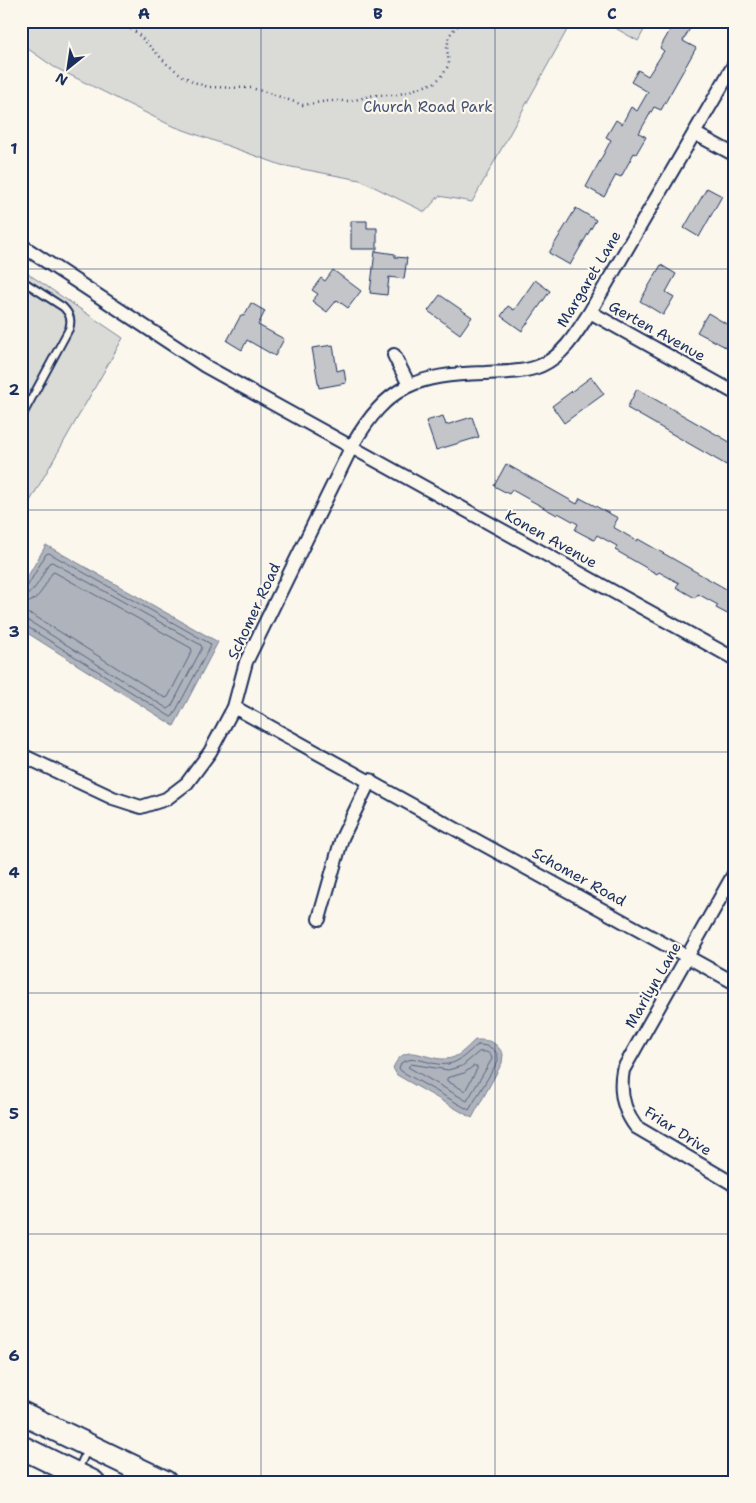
<svg xmlns="http://www.w3.org/2000/svg" width="756" height="1503" viewBox="0 0 756 1503" font-family="'Shantell Sans',sans-serif">
  <style>
    .green { fill: #dadad7; stroke: #7a849a }
    .water { fill: #afb3bb; stroke: #747e96 }
    .lines { fill: none; stroke-linecap: round; stroke-linejoin: round }
    .shore { stroke: #566483; stroke-width: 1 }
    .building { fill: #c3c5c9; stroke: #1b2f5e }
    .service-casing { stroke: #1b2f5e; stroke-width: 10 }
    .minor-casing { stroke: #1b2f5e; stroke-width: 16 }
    .motorway-casing { stroke: #1b2f5e; stroke-width: 26 }
    .path { stroke: #1b2f5e; stroke-width: 2.5; stroke-dasharray: 1 4; stroke-linecap: butt }
    .service { stroke: #fbf7ec; stroke-width: 6 }
    .minor { stroke: #fbf7ec; stroke-width: 12 }
    .motorway { stroke: #fbf7ec; stroke-width: 22 }
    .grid { fill: none; stroke: #1b2f5e; stroke-width: 1; stroke-opacity: 0.55 }
    .labels { text-anchor: middle; stroke-width: 4.5; stroke-linejoin: round; paint-order: stroke }
    .park-label { font-size: 15px; fill: #415176; stroke: #fbf7ec }
    .street-label { font-size: 15px; fill: #1b2f5e; stroke: #fbf7ec }
    .neatline { fill: none; stroke: #1b2f5e; stroke-width: 2 }
    .grid-label { font-size: 16px; text-anchor: middle; font-weight: bold; fill: #1b2f5e }
  </style>
  <rect width="100%" height="100%" fill="#fbf7ec"/>
  <filter id="ink" filterUnits="userSpaceOnUse"><feTurbulence type="fractalNoise" baseFrequency=".02" numOctaves="2"/><feDisplacementMap in="SourceGraphic" scale="10" xChannelSelector="R" yChannelSelector="G"/><feConvolveMatrix kernelMatrix="1 2 1 2 8 2 1 2 1" color-interpolation-filters="sRGB"/></filter>
  <g filter="url(#ink)">
    <path class="green" d="M21,21H572L472,202L439,196L425,212L360,180L281,165L170,125L54,67L21,44Z
      M603,21H649L638,41Z
      M21,269L123,338L21,517Z"/>
    <path class="water" d="M46,545L218,642L174,726L21,629V588Z
      M475,1040C490,1040 495,1041 503,1054L502,1063L472,1118L397,1075L393,1068C405,1040 424,1060 445,1059C458,1059 466,1048 475,1040Z"/>
    <g class="lines">
      <path class="shore" d="M21,590L27,587L46,554L49,553L209,643L211,645L173,716L171,717L26,626H21
        M21,596C36,595 42,574 49,563L52,562L201,645L202,648L171,707L168,709L29,621L21,619
        M21,604C39,603 44,586 52,573L54,572L191,648L192,651L168,697L165,698L33,615L21,612
        M478,1045C488,1045 499,1049 498,1061L469,1110L401,1071L399,1068L401,1063C418,1053 430,1067 448,1064C461,1062 467,1052 478,1045Z
        M479,1052C485,1051 491,1052 492,1059L467,1101L408,1067L411,1064L448,1070L462,1066Z
        M474,1066H477V1069L465,1091L447,1081V1078L464,1073Z"/>
    </g>
    <path class="building" d="M675,21H694L683,41L696,48L661,110L654,107L639,133L646,137L636,154L634,153L621,177L616,175L604,197L586,187L611,140L606,137L616,120L622,124L631,107L637,111L648,92L631,82L638,70L648,76L664,51L660,48Z
      M707,188L722,196L699,237L684,228Z
      M576,208L596,220L570,265L549,253Z
      M351,221H367V228H377V249H351Z
      M375,251L395,254V257L407,258L404,279L389,277L387,295L370,293Z
      M661,265L676,274L666,292L674,297L663,315L640,301Z
      M333,270L361,291L348,308L337,300L327,312L312,301L318,294L312,290L321,278L325,281Z
      M535,280L550,291L522,331L501,316L508,306L514,310Z
      M440,295L472,317L460,334L428,311Z
      M251,303L265,311L258,325L284,339L275,356L247,340L242,350L227,341L241,315L244,316Z
      M708,313L735,329V352L697,332Z
      M333,345L337,371L344,369L346,383L319,388L312,348Z
      M591,377L604,394L564,423L552,406Z
      M637,389L735,445V470L627,408Z
      M443,416L446,425L472,417L479,437L436,450L426,421Z
      M506,464L577,504L580,498L618,518L613,527L637,541L638,539L735,594V618L716,608L718,605L698,594L695,598L676,587L679,583L659,572L657,574L615,550L617,546L597,535L594,540L575,530L578,524L558,513L557,515L512,490L509,494L494,486Z"/>
    <g class="lines">
      <g class="service-casing">
        <path id="service" d="M21,280L63,307C70,314 72,320 69,329L21,418
          M78,1470L87,1450"/>
      </g>
      <g class="minor-casing">
        <path id="minor" d="M694,133L735,155
          M21,245L205,366L735,659
          M590,312L735,393
          M394,355L409,385
          M234,707L735,983
          M26,757L113,798L141,807L166,799L187,783L210,752L234,707L246,662L352,446C388,384 416,375 485,373C503,372 525,373 542,365C564,355 577,332 590,312L735,63
          M735,872L623,1070C619,1092 623,1110 636,1127L735,1185
          M319,919L342,838L370,780"/>
      </g>
      <g class="motorway-casing">
        <path id="motorway" d="M21,1413L165,1482
          M21,1447L93,1482"/>
      </g>
      <path class="path" d="M118,21L137,33L167,64L183,76L194,82L208,87L251,88L269,93L303,105L328,101H351L374,95H397L434,83L443,75L449,64L447,49L449,36L455,28L464,21"/>
      <use href="#service" class="service"/>
      <use href="#minor" class="minor"/>
      <use href="#motorway" class="motorway"/>
    </g>
  </g>
  <path class="grid" d="M261,21V1482M495,21V1482M21,269H735M21,510H735M21,752H735M21,993H735M21,1234H735"/>
  <g class="labels">
    <g class="park-label">
      <text x="428" y="112">Church Road Park</text>
    </g>
    <g class="street-label">
      <text transform="translate(589 279) rotate(-59)" y="5">Margaret Lane</text>
      <text transform="translate(657 331) rotate(29)" y="5">Gerten Avenue</text>
      <text transform="translate(551 539) rotate(29)" y="5">Konen Avenue</text>
      <text transform="translate(254 611) rotate(-65)" y="5">Schomer Road</text>
      <text transform="translate(579 877) rotate(29)" y="5">Schomer Road</text>
      <text transform="translate(653 985) rotate(-60)" y="5">Marilyn Lane</text>
      <text transform="translate(678 1131) rotate(33)" y="5">Friar Drive</text>
    </g>
  </g>
  <rect width="756" height="1503" fill="none" stroke="#fbf7ec" stroke-width="55"/>
  <g transform="translate(68 68) rotate(210)" stroke="#fbf7ec" stroke-width="4" paint-order="stroke">
  <path d="M0-4L9 19L0 12L-9 19Z" fill="#1b2f5e"/>
  <text y="-8" font-size="14" font-weight="bold" text-anchor="middle" fill="#1b2f5e">N</text>
  </g>
  <rect x="28" y="28" width="700" height="1448" class="neatline"/>
  <g class="grid-label">
    <text x="144" y="19">A</text>
    <text x="378" y="19">B</text>
    <text x="612" y="19">C</text>
    <text x="14" y="154">1</text>
    <text x="14" y="395">2</text>
    <text x="14" y="637">3</text>
    <text x="14" y="878">4</text>
    <text x="14" y="1119">5</text>
    <text x="14" y="1361">6</text>
  </g>
</svg>
